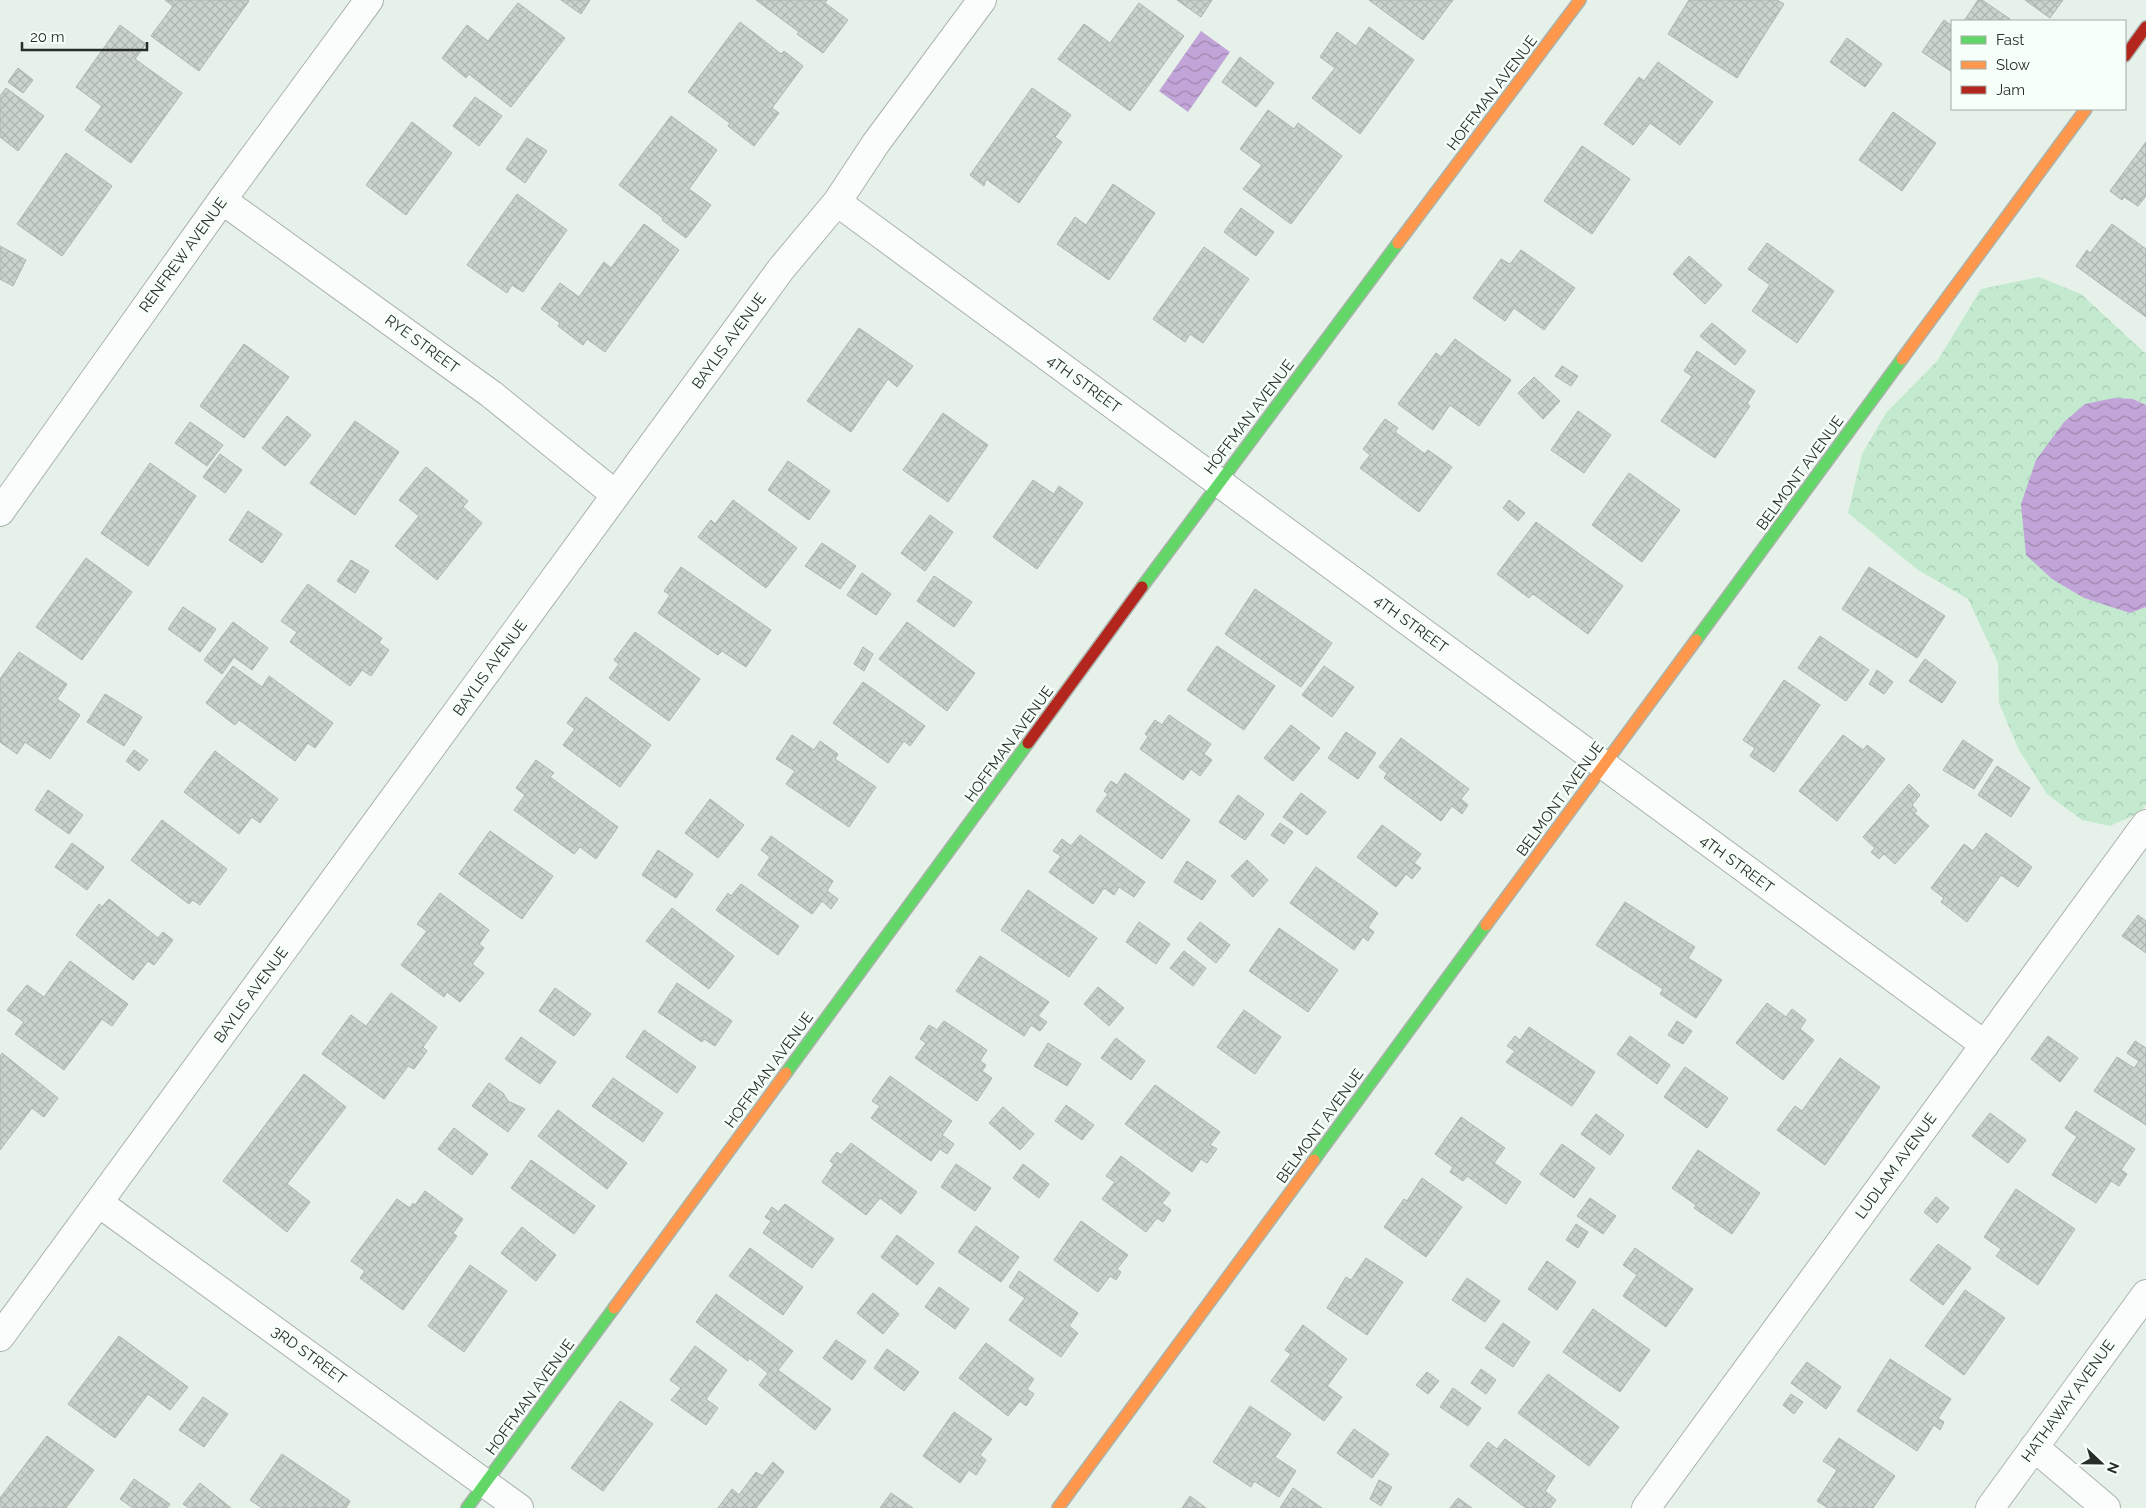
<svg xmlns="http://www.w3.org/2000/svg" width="2146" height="1508" viewBox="0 0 2146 1508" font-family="Raleway,sans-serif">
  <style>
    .forest { fill: url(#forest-crowns) }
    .water { fill: url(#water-waves) }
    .building { fill: url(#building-cross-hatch); stroke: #adb5af }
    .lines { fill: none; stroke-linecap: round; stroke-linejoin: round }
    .street-casing { stroke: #aab2ac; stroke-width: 30 }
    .fast-casing { stroke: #aab2ac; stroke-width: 14 }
    .slow-casing { stroke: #aab2ac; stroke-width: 14 }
    .jam-casing { stroke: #aab2ac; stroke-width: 14 }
    .street { stroke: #fbfdfc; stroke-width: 28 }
    .fast { stroke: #63d668; stroke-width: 11 }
    .slow { stroke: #ff974d; stroke-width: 11 }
    .jam { stroke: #b3261e; stroke-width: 11 }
    .labels { text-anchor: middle; stroke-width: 5; stroke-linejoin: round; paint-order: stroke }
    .street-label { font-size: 15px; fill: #272e29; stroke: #f7fff9 }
  </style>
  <defs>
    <pattern id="forest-crowns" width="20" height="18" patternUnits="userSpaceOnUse" patternTransform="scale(1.25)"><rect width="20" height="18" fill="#c3eacf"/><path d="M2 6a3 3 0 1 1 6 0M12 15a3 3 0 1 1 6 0" fill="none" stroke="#a8c9b2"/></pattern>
    <pattern id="water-waves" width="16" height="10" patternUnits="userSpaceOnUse" patternTransform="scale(1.25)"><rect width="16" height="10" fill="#c2a5d8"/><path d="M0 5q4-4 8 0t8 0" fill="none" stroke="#9e87af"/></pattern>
    <pattern id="building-cross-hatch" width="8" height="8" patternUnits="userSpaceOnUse" patternTransform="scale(1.25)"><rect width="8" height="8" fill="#cad3cd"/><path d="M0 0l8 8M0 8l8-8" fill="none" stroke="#aeb5b0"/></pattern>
  </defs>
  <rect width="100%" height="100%" fill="#e6f1e9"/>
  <path class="forest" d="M2039,277L2081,294L2146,354V405L2133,399L2084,598L2130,613L2146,607V805L2139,813L2110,826L2082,820L2047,794L2019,750L1999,703L1998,663L1968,599L1918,570L1848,513L1862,454L1886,413L1938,360L1981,289Z"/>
  <path class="water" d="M1201,31L1230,52L1188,112L1159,91Z
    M2114,398L2133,399L2146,405V607L2130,613L2084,598L2052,579L2026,555L2021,504L2036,460L2064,422L2085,404Z"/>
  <path class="building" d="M165,0H247L249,1L199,71L151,36L173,6Z
    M561,0H590L581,14Z
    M756,0H827L825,3L848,20L823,53L797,34L799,32Z
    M1177,0H1212L1201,17Z
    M1369,0H1453L1423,40Z
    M1689,0H1777L1784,4L1737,78L1668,34Z
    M1978,0H1982L2010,19L2009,21H1964Z
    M2025,0H2063L2050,18Z
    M518,3L565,38L511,107L469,74L466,78L442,58L467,25L488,41Z
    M1139,3L1184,36L1130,111L1058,59L1084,24L1110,43Z
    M1944,20L1952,26V72L1922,52Z
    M740,22L781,54L784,51L803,66L772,108L779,113L754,146L728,126L730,123L688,92Z
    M120,25L146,44L135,59L182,93L131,163L85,130L102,106L76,87Z
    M1369,27L1414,60L1360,134L1312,98L1335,68L1320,57L1337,32L1356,46Z
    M1847,38L1882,64L1865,87L1830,62Z
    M1240,57L1274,83L1256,107L1222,82Z
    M1658,62L1713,102L1680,145L1650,123L1633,145L1604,124L1639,77L1644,81Z
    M18,68L33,80L23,93L8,82Z
    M6,88L44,116L18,151L0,137V96Z
    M1032,88L1071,115L1055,137L1062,142L1019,203L986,179L984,186L970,175Z
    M475,97L502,116L479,146L453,126Z
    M1268,110L1294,129L1298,123L1342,156L1291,224L1243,189L1262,165L1240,149Z
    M1893,112L1936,143L1902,191L1859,160Z
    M671,116L717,150L689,189L711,205L686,238L662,220L663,218L619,185Z
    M412,122L452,153L406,215L366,185Z
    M527,138L547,151L525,183L506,169Z
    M2146,142V196L2138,206L2124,197L2122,200L2110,191Z
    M1582,146L1630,179L1592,234L1544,201Z
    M66,153L112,186L62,256L17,224Z
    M1113,184L1155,213L1109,280L1057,244L1075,217L1086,225Z
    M517,194L567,230L523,292L512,285L507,293L467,265Z
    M1241,208L1274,232L1256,256L1224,232Z
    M644,224L679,250L605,352L587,339L583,345L558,326L560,323L541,309L560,283L579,297L604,262L611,268Z
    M2112,224L2146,249V317L2076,266L2087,250L2090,253Z
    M1767,243L1834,291L1797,343L1752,311L1770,285L1748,269Z
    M0,246L26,260L13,286L0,279Z
    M1204,247L1249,279L1203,343L1190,334L1185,342L1153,319Z
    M1521,250L1575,288L1544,330L1514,308L1505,321L1473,298L1501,259L1510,264Z
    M1689,256L1722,285L1705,304L1673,274Z
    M1712,323L1746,351L1735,365L1700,336Z
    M859,328L913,366L897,387L888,379L851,432L807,401Z
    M1455,339L1511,380L1479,426L1450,405L1433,430L1398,404L1436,353L1441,357Z
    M244,344L289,377L244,438L200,406Z
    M1697,351L1755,391L1747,404L1750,406L1715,458L1661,421L1692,376L1684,371Z
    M1562,366L1578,376L1571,386L1555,376Z
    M1534,377L1560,401L1543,419L1518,393Z
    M1578,411L1611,435L1584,473L1551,450Z
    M943,413L988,445L948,502L903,470Z
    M287,416L311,435L285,466L262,448Z
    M1385,419L1398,428L1395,432L1425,454L1428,450L1452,467L1419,512L1360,468L1370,455L1363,449Z
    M355,421L399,452L355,515L310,483Z
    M190,422L223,445L207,466L175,443Z
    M220,454L242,470L225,493L203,477Z
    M788,461L830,491L809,520L768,490Z
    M150,463L196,496L148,566L101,533Z
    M426,467L468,501L463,507L482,523L437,580L395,546L419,516L399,500Z
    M1629,473L1680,510L1642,562L1592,525Z
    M1033,480L1054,494L1059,486L1083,503L1037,569L993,537Z
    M733,500L797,548L766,588L698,537L711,520L715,524Z
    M1509,500L1525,513L1518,521L1503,508Z
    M248,511L282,534L262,563L229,540Z
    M930,515L953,532L925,571L901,553Z
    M1536,522L1623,586L1588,634L1533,594L1529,598L1497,574Z
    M822,543L856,566L840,589L805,566Z
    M86,558L132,592L82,660L36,627Z
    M351,560L369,571L355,593L337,581Z
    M681,567L771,630L746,667L722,651L718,655L658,613L670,595L664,591Z
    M1869,567L1945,616L1917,658L1842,609Z
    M862,573L891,594L876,615L847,595Z
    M934,576L972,602L954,627L917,601Z
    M308,584L382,638L379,643L389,650L371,676L362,670L350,686L290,642L297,632L281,621Z
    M1255,589L1332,643L1301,687L1225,634Z
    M183,607L216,629L200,652L168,629Z
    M233,622L268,648L252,670L234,657L222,674L204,660Z
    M907,622L975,673L947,711L879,659Z
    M635,632L700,679L669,721L609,678L619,664L614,660Z
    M1820,636L1869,670L1846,701L1798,668Z
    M1217,646L1275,686L1244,730L1187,690Z
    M863,647L873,654L864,671L854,664Z
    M19,652L67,684L57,699L80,715L50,759L25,742L17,754L0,742V679Z
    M1925,659L1956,682L1942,703L1909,681Z
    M233,666L262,687L269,676L333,723L315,748L308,743L295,761L239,720L235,725L206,703Z
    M1324,666L1354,687L1332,717L1302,695Z
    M1877,670L1893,682L1884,694L1869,684Z
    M1784,680L1820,705L1774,772L1750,756L1755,748L1743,740Z
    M863,682L925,726L910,746L904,741L888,763L833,723Z
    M105,694L142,717L124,746L87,722Z
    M586,697L651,745L620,787L563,745L575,729L567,723Z
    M1169,715L1211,744L1204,754L1212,760L1200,776L1191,769L1183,780L1140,749L1148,737L1145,734L1155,720L1162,725Z
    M1291,725L1320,748L1293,781L1264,758Z
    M1346,732L1376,753L1358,779L1328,758Z
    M792,735L814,750L820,741L838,754L835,759L876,787L849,827L786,784L795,771L776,759Z
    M1843,735L1863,750L1867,745L1885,759L1837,821L1799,791Z
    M1401,738L1469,789L1461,799L1468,805L1462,814L1452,806L1441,821L1384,778L1387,773L1379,767Z
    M1963,740L1993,760L1974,789L1943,770Z
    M134,750L148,760L139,771L126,761Z
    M215,751L278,799L260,823L252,817L239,834L184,792Z
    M536,760L554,773L550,777L618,827L596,859L580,847L574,854L514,810L525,795L516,788Z
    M1997,766L2030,788L2011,817L1978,795Z
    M1125,773L1190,820L1162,859L1096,811L1108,794L1104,791L1111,781L1117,785Z
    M1909,784L1920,795L1912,805L1917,811L1914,813L1929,826L1895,864L1884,854L1879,859L1871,852L1875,848L1863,837Z
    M48,790L83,815L69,834L35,810Z
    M1301,793L1326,812L1307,835L1283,817Z
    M1238,795L1264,814L1245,840L1219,822Z
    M710,799L744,825L718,858L685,833Z
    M162,820L227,869L200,905L193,900L189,904L131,860Z
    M1280,823L1293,832L1284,844L1271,835Z
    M1382,825L1421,854L1414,863L1421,868L1412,879L1406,874L1396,887L1357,857Z
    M490,831L553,876L522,919L459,874Z
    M1986,833L2032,867L2018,887L2001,875L1967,922L1941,902L1944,898L1931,888L1964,844L1973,851Z
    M1080,835L1145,882L1134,897L1119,887L1114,895L1104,888L1093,904L1049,872L1061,856L1053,851L1062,839L1071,846Z
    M771,836L833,881L827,891L838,899L831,909L822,901L812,914L758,875L770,857L761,850Z
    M72,843L104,867L87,890L55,867Z
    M658,850L693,874L676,898L642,875Z
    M1247,860L1268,880L1253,897L1231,876Z
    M1187,861L1216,881L1202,900L1174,882Z
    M1316,867L1378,913L1368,927L1374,932L1368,941L1363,937L1354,950L1290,903Z
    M741,884L799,926L778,955L716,910L728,893L731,896Z
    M1028,890L1097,938L1069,977L1001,930Z
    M440,893L489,930L479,944L484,948L472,964L484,973L460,1002L447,992L444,997L401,965L427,931L417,924Z
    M109,899L158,938L163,932L173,940L154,965L148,961L133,980L76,935L99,904L102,907Z
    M1625,902L1695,947L1688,958L1722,980L1696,1018L1660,994L1663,989L1596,945Z
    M672,908L734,956L709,989L646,941Z
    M2138,915L2146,921V953L2122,936Z
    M1139,922L1170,944L1156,964L1126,942Z
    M1200,922L1230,945L1216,963L1187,939Z
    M1279,928L1338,970L1308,1012L1249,971Z
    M1184,951L1206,968L1193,986L1170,968Z
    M980,956L1049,1002L1038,1016L1047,1022L1040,1031L1031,1025L1024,1036L956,991Z
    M70,961L128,1004L112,1026L102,1019L64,1070L15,1034L24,1022L7,1010L27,985L44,997Z
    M677,983L732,1021L715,1046L704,1039L702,1042L658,1012Z
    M1098,987L1124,1008L1109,1026L1084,1004Z
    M555,988L591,1014L574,1036L539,1011Z
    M391,993L437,1027L423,1047L427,1051L414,1069L408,1066L384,1099L322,1054L351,1015L366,1026Z
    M1767,1003L1786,1017L1792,1009L1806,1020L1800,1029L1814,1040L1783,1080L1736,1043Z
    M1244,1010L1281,1037L1255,1074L1217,1047Z
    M944,1021L987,1050L980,1061L986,1065L982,1071L992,1078L977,1101L915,1058L926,1043L920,1039L929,1025L937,1030Z
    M1677,1021L1692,1031L1683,1044L1668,1035Z
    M1529,1027L1595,1072L1572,1106L1506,1062L1515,1051L1507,1046L1515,1036L1520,1040Z
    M644,1030L696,1067L677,1093L626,1057Z
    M1630,1036L1670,1065L1657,1084L1617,1054Z
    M2048,1036L2078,1058L2060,1082L2031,1059Z
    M521,1037L556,1062L540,1084L505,1059Z
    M1116,1038L1145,1061L1131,1080L1101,1058Z
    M2135,1041L2146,1048V1125L2094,1091L2117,1057L2134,1068L2139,1061L2127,1053Z
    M1048,1043L1081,1064L1067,1086L1034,1066Z
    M2,1053L58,1098L44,1117L32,1108L0,1150V1057Z
    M1840,1058L1880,1087L1825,1165L1777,1130L1795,1106L1802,1111Z
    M1685,1067L1728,1098L1707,1128L1664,1097Z
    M304,1074L346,1107L287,1184L310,1202L287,1232L223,1181Z
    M890,1076L952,1121L942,1135L954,1144L947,1154L940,1149L931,1161L871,1118L880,1106L872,1101Z
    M613,1078L663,1113L643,1142L592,1106Z
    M489,1083L503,1093L508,1101L525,1109L508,1132L472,1106Z
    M1155,1085L1220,1132L1210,1145L1217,1149L1207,1163L1201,1159L1192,1172L1125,1124Z
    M1066,1105L1094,1125L1082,1140L1055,1121Z
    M1003,1107L1034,1134L1020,1150L989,1123Z
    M558,1110L627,1163L607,1189L538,1136Z
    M2076,1111L2135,1149L2121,1170L2127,1174L2119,1186L2111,1181L2096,1203L2052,1175L2077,1137L2065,1128Z
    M1990,1113L2026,1140L2008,1163L1972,1136Z
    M1596,1114L1624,1135L1610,1155L1581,1134Z
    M1461,1117L1505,1148L1494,1163L1521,1182L1506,1204L1467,1176L1463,1181L1450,1172L1453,1167L1435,1154Z
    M454,1128L488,1154L472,1175L438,1149Z
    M851,1143L917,1192L901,1214L880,1198L866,1215L822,1182L834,1164L830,1161L837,1152L841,1155Z
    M1562,1144L1595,1168L1574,1198L1540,1174Z
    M1698,1150L1760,1193L1732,1234L1694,1208L1696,1205L1672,1188Z
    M1121,1156L1170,1193L1162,1203L1171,1210L1163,1222L1157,1218L1146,1232L1102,1199L1115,1182L1106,1176Z
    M531,1160L595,1206L574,1234L511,1188Z
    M956,1164L991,1188L975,1211L941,1187Z
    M1023,1164L1049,1184L1039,1198L1013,1178Z
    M1422,1178L1462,1207L1426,1257L1384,1227L1404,1199L1407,1201Z
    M2016,1189L2075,1229L2038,1285L1996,1256L2001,1249L1984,1237Z
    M425,1191L463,1219L453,1233L457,1236L403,1310L360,1278L365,1271L351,1261L397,1199L410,1208L413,1203L415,1205Z
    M1936,1197L1949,1208L1937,1223L1924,1212Z
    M1590,1198L1616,1216L1603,1234L1577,1216Z
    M785,1204L834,1239L812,1268L763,1233L771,1221L765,1217L772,1207L778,1212Z
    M1081,1221L1128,1255L1117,1269L1121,1272L1116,1280L1110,1276L1098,1292L1054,1260Z
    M1576,1224L1588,1232L1578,1248L1566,1240Z
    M976,1226L1019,1257L1001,1282L958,1252Z
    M522,1227L556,1255L536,1281L501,1253Z
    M897,1235L934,1263L917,1285L881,1257Z
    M1938,1244L1971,1268L1943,1305L1910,1280Z
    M750,1248L803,1287L783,1315L729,1276Z
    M1635,1248L1693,1289L1666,1327L1623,1296L1637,1275L1623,1265Z
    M1366,1258L1403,1282L1367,1335L1327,1308L1346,1277L1351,1280Z
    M1547,1261L1576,1282L1557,1310L1528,1289Z
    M470,1265L507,1291L464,1352L428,1326Z
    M1019,1271L1078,1313L1069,1326L1078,1333L1061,1357L1009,1320L1025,1298L1009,1287Z
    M1467,1278L1500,1301L1485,1322L1452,1300Z
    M939,1287L969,1309L955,1329L925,1307Z
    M1965,1290L2005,1318L1964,1375L1925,1346Z
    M873,1293L899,1314L883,1334L857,1313Z
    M716,1294L793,1351L778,1370L831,1409L815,1430L759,1385L768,1373L749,1358L748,1361L696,1322Z
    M1593,1309L1650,1350L1620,1392L1563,1352Z
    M1503,1323L1530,1342L1513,1367L1485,1348Z
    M1303,1325L1347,1359L1327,1386L1342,1397L1324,1421L1271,1381L1291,1354L1285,1350Z
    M119,1336L188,1387L170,1410L148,1394L115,1438L68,1404Z
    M836,1340L866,1361L852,1380L823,1358Z
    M986,1343L1034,1379L1027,1389L1034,1394L1026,1406L1020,1401L1008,1416L959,1378Z
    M695,1346L727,1370L706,1399L718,1408L706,1425L671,1400L681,1388L670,1380Z
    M887,1349L919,1372L904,1391L874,1368Z
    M1890,1359L1951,1399L1938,1418L1944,1422L1940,1430L1934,1425L1917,1451L1857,1411Z
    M1807,1362L1841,1387L1826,1409L1791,1383Z
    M1481,1369L1496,1380L1486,1394L1471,1383Z
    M1427,1372L1439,1381L1428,1394L1416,1385Z
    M1548,1374L1619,1427L1589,1466L1518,1413Z
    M1453,1388L1481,1408L1468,1426L1440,1407Z
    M1791,1394L1803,1402L1794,1414L1783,1405Z
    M203,1397L228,1414L204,1447L179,1430Z
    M620,1401L653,1424L603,1491L571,1468Z
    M1250,1406L1291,1434L1275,1457L1296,1471L1279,1497L1254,1481L1251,1487L1213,1462Z
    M954,1412L992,1439L980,1455L986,1460L976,1475L969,1470L960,1483L923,1456Z
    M1354,1429L1389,1454L1372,1478L1337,1453Z
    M47,1436L94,1470L66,1508H2L0,1506V1498Z
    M1839,1438L1895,1476L1873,1508H1828L1817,1501L1837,1470L1823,1461Z
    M1505,1439L1555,1476L1545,1491L1556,1500L1550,1508H1526L1470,1466L1488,1442L1497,1449Z
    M282,1454L350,1501L346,1508H262L250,1500Z
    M773,1462L784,1472L756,1508H718L732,1489L739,1495L756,1472L762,1476Z
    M134,1479L170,1504L167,1508H133L120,1499Z
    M1379,1480L1392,1487L1381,1506L1370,1499Z
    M200,1483L231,1508H189L183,1504Z
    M1293,1488L1322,1508H1280Z
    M891,1493L913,1508H880Z
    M1190,1496L1206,1508H1182Z
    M1458,1498L1472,1508H1450Z"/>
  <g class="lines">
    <g class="street-casing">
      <path id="street" d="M222,200L491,394L616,495
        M837,202L1985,1045
        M0,512L222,200L369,0
        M99,1203L519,1508
        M0,1337L781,269L837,202L876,143L982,0
        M2034,1447L2106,1508
        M1646,1508L2146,824
        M1990,1508L2146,1294"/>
    </g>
    <g class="fast-casing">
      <path id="fast" d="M1142,587L1398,243
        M1696,640L1902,359
        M786,1073L1028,743
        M1314,1160L1486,925
        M467,1508L614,1308"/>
    </g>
    <g class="slow-casing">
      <path id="slow" d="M1398,243L1580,0
        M1902,359L2086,109
        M1486,925L1696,640
        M614,1308L786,1073
        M1058,1508L1314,1160"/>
    </g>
    <g class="jam-casing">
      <path id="jam" d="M2125,56L2146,27
        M1028,743L1142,587"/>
    </g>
    <use href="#street" class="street"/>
    <use href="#fast" class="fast"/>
    <use href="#slow" class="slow"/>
    <use href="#jam" class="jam"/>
  </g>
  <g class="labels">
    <g class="street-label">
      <text transform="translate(1492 93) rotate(-53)" y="5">HOFFMAN AVENUE</text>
      <text transform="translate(183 255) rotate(-54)" y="5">RENFREW AVENUE</text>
      <text transform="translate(729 341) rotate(-54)" y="5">BAYLIS AVENUE</text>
      <text transform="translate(422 344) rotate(36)" y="5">RYE STREET</text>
      <text transform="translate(1084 384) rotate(36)" y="5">4TH STREET</text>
      <text transform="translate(1249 417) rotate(-53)" y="5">HOFFMAN AVENUE</text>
      <text transform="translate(1800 473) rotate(-54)" y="5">BELMONT AVENUE</text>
      <text transform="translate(1411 624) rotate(36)" y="5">4TH STREET</text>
      <text transform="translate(490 668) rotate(-54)" y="5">BAYLIS AVENUE</text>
      <text transform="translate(1009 744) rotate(-54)" y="5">HOFFMAN AVENUE</text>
      <text transform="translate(1560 799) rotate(-54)" y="5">BELMONT AVENUE</text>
      <text transform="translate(1737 864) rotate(36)" y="5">4TH STREET</text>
      <text transform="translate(251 995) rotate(-54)" y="5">BAYLIS AVENUE</text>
      <text transform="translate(769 1070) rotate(-54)" y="5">HOFFMAN AVENUE</text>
      <text transform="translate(1320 1126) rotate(-54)" y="5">BELMONT AVENUE</text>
      <text transform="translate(1896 1166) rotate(-54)" y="5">LUDLAM AVENUE</text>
      <text transform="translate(309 1355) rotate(36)" y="5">3RD STREET</text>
      <text transform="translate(530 1397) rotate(-54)" y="5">HOFFMAN AVENUE</text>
      <text transform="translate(2068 1401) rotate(-54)" y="5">HATHAWAY AVENUE</text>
    </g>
  </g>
  <rect x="1951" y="20" width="175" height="90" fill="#f7fff9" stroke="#a4aba6"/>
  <rect x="1961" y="36" width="25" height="8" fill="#63d668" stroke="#a4aba6"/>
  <text x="1996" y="45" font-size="15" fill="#272e29">Fast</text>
  <rect x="1961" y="61" width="25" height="8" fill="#ff974d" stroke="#a4aba6"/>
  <text x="1996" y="70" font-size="15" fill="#272e29">Slow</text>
  <rect x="1961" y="86" width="25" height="8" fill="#b3261e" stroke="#a4aba6"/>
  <text x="1996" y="95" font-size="15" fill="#272e29">Jam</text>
  <g transform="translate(2101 1463) rotate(112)" stroke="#f7fff9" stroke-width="4" paint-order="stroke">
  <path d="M0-4L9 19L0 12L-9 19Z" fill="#272e29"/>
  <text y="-8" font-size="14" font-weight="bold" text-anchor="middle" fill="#272e29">N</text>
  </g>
  <path d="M22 42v8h125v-8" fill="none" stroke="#272e29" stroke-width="2.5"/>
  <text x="30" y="42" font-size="15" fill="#272e29" stroke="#f7fff9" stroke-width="4" paint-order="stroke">20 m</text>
</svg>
